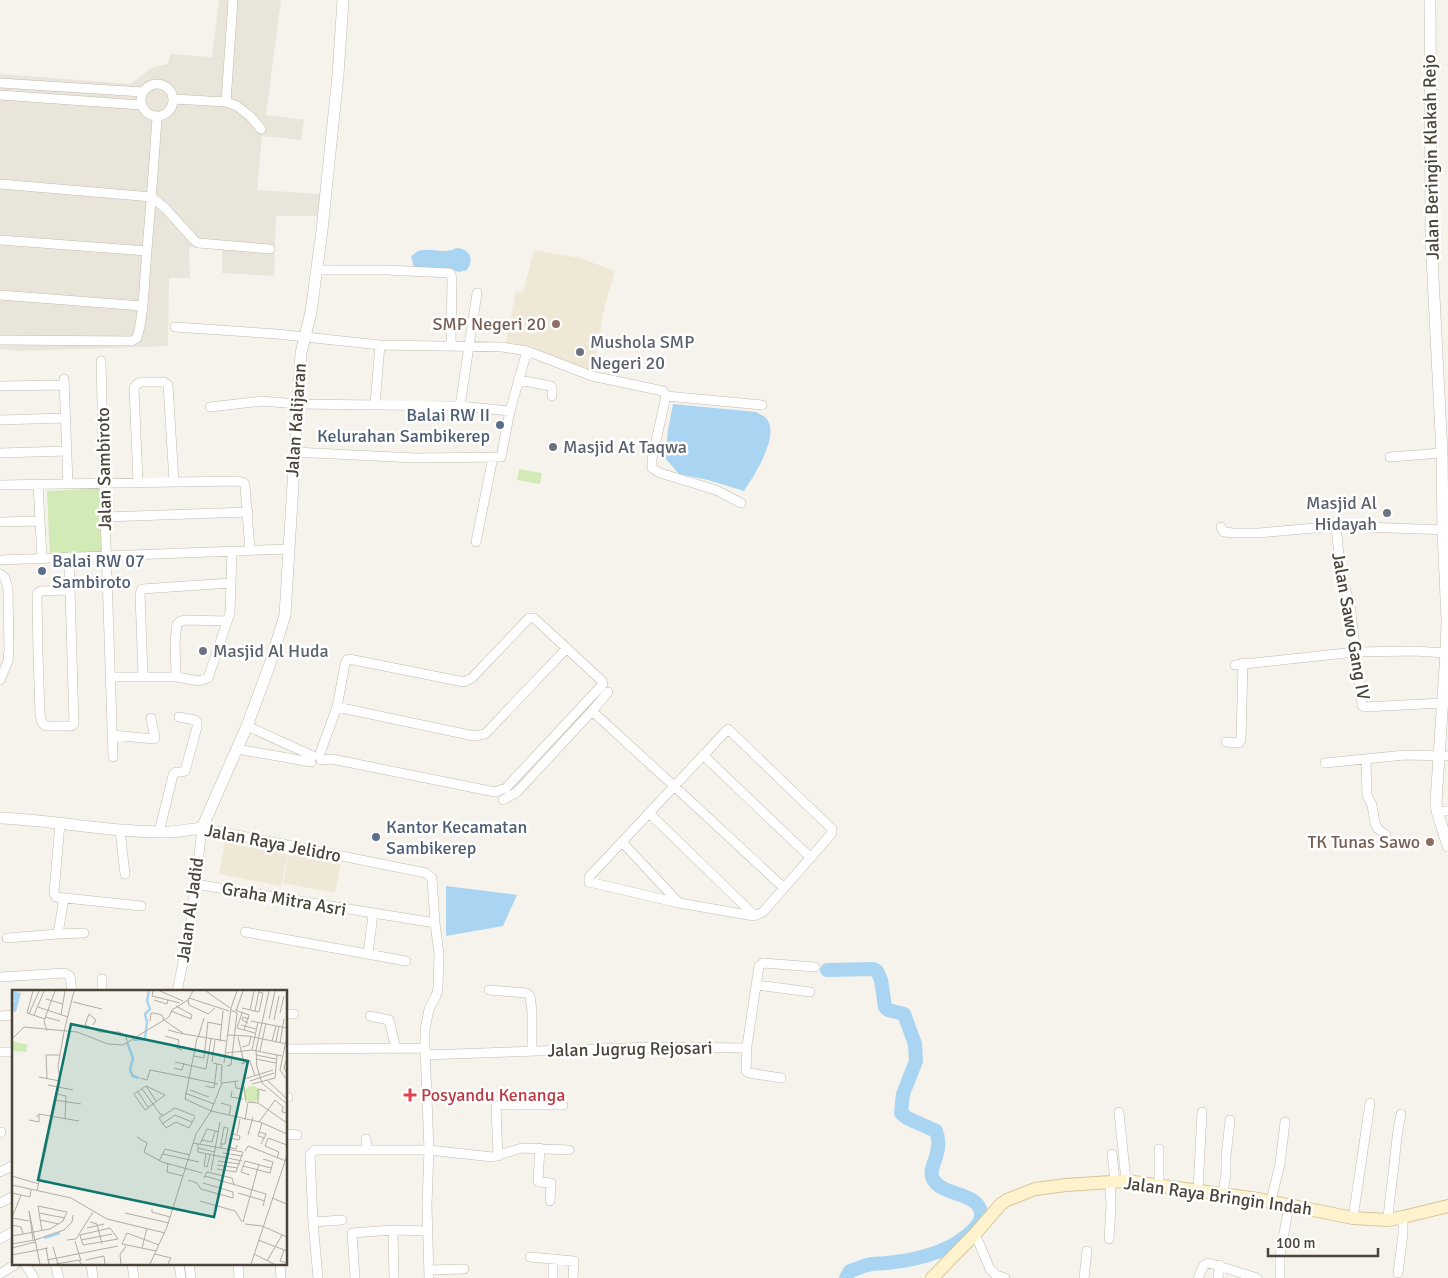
<svg xmlns="http://www.w3.org/2000/svg" width="1448" height="1278" viewBox="0 0 1448 1278" font-family="Signika,sans-serif">
  <style>
    .residential { fill: #eae5da }
    .education { fill: #efe8d6 }
    .green { fill: #d2eab5 }
    .water { fill: #a9d4f2 }
    .lines { fill: none; stroke-linecap: round; stroke-linejoin: round }
    .river { stroke: #a9d4f2; stroke-width: 14 }
    .minor-casing { stroke: #c2bbae; stroke-width: 10 }
    .tertiary-casing { stroke: #c2bbae; stroke-width: 12 }
    .secondary-casing { stroke: #d6c79b; stroke-width: 14 }
    .minor { stroke: #fff; stroke-width: 9 }
    .tertiary { stroke: #fff; stroke-width: 11 }
    .secondary { stroke: #fff3cd; stroke-width: 12 }
    .education-dot { fill: #8d6e63; stroke: #fff; stroke-width: 2 }
    .worship-dot { fill: #6b7280; stroke: #fff; stroke-width: 2 }
    .service-dot { fill: #5c6f8a; stroke: #fff; stroke-width: 2 }
    .health-dot { fill: #e0444e; stroke: #fff; stroke-width: 2 }
    .labels { text-anchor: middle; stroke-width: 5; stroke-linejoin: round; paint-order: stroke }
    .street-label { font-size: 18px; fill: #4b4439; stroke: #fff }
    .education-label { font-size: 18px; fill: #785e54; stroke: #fff; text-anchor: end }
    .worship-label { font-size: 18px; fill: #5b616d; stroke: #fff; text-anchor: start }
    .service-label { font-size: 18px; fill: #4e5e75; stroke: #fff; text-anchor: start }
    .health-label { font-size: 18px; fill: #be3a42; stroke: #fff; text-anchor: start }
    .inset-river { fill: none; stroke: #a9d4f2; stroke-width: 2.5 }
    .inset-road { fill: none; stroke: #b2ada4; stroke-width: 1 }
    .view { fill: #0f766e; fill-opacity: 0.15; stroke: #0f766e; stroke-width: 2.5 }
    .inset-edge { fill: none; stroke: #4b4439; stroke-width: 2.5 }
  </style>
  <rect width="100%" height="100%" fill="#f6f3ec"/>
  <path class="residential" d="M219,0H281L266,115L304,120L301,140L262,136L257,190L322,194L319,216H276L274,276L222,273V249L189,247L190,278H169L168,346L20,351L0,349V74L130,84L153,67L168,64L170,54L212,57Z"/>
  <path class="education" d="M534,250L580,258L615,271L605,304L593,374L505,345L516,291L523,292Z
    M225,842L288,854L281,886L219,874Z
    M289,854L341,864L335,893L283,883Z"/>
  <path class="green" d="M519,469L542,473L540,484L517,480Z
    M104,488L106,555L50,558L47,491Z"/>
  <path class="water" d="M456,248C469,248 475,259 467,270L459,272L450,269L414,268L411,256C411,256 417,252 418,251C430,247 445,255 456,248Z
    M673,404L756,412C759,414 764,416 766,418C781,435 754,476 744,491L708,480L679,474L665,458L668,430Z
    M446,886L517,895L503,926L446,936Z"/>
  <g class="lines">
    <path class="river" d="M827,970L873,969L877,971L881,980L885,1007L888,1010L904,1014L915,1044L916,1061L903,1094L901,1113L907,1118L936,1131C939,1139 939,1148 936,1157C934,1164 929,1171 933,1179C941,1195 973,1192 980,1209C983,1216 979,1224 974,1229C952,1252 917,1260 887,1263C882,1264 877,1263 872,1264C864,1265 857,1269 850,1271L846,1278"/>
    <g class="minor-casing">
      <path id="minor" d="M0,83L143,92
        M141 100a16 16 0 1 1 32 0a16 16 0 1 1-32 0Z
        M0,95L141,105
        M174,99L226,102L237,106L251,117L261,129
        M226,102L233,0
        M0,184L152,197L166,209L194,240L198,243L270,249
        M0,240L147,251
        M317,270H386L450,273L452,278L451,347
        M0,295L142,306
        M175,327L277,334L380,345L502,347L527,351L592,376L663,391L666,396L652,459V468L660,473L716,490L741,503
        M0,340L132,341L137,338C144,315 144,286 146,262C150,214 154,165 157,117
        M101,361L104,483L113,757
        M64,379L68,484
        M518,380L551,386L552,389V396
        M0,386L63,385
        M666,396L762,405
        M375,404L380,345
        M460,406L477,293
        M210,407L262,401L297,404L460,406L510,411
        M0,420L64,418
        M294,452L415,458L501,457L510,411L527,351
        M0,453L66,451
        M1390,457L1442,453
        M138,482L134,388L137,384L141,382H164L168,385L174,482
        M38,484L42,558
        M0,485L238,481L244,483L245,486L250,550
        M105,517L248,512
        M0,522L40,521
        M1336,526L1341,575L1350,604L1362,705L1364,707L1443,703
        M1221,527L1224,532L1233,533H1259L1336,526L1447,530
        M476,542L493,457
        M69,557L74,724L71,726H46L42,723L40,714L38,655L37,596L38,593L41,591L70,590
        M0,560L289,549
        M0,574L5,578L8,589L9,650L8,661L0,680
        M1235,665L1355,652L1415,651L1446,653
        M110,677H176L199,681L208,678L230,613L232,551
        M143,677L140,594L142,589L231,583
        M176,677L175,641L177,624L181,621L187,620L227,621
        M337,707L474,736L485,734L567,648
        M592,711L608,692
        M247,726L313,756
        M728,729L832,829V833L763,912L754,916L679,903L589,882V877Z
        M112,735L154,739L155,738L151,718
        M1226,742L1239,743L1241,740L1243,663
        M237,749L311,762
        M703,755L811,858
        M319,756L337,707L345,664L347,660L349,659L464,682L472,678L529,618H534L602,681L603,684L506,788L495,792L332,759L321,760
        M1366,759L1367,795L1372,805L1375,823L1378,829L1386,835
        M1325,763L1405,755L1448,756
        M503,800L517,792L592,711L674,786L784,888
        M1437,811H1448
        M649,813L754,915
        M60,823L54,893L56,897L141,906
        M120,830L125,874
        M159,832L173,775L176,772H182L185,771L197,727V722L195,720L179,717
        M622,842L679,903
        M195,884L435,923
        M245,932L406,961
        M58,934L64,898
        M7,938L58,934L84,933
        M368,954L373,914
        M0,977L65,973L70,976L72,992
        M757,985L810,992
        M489,990L526,993L530,996L532,1011V1050
        M102,992V979
        M177,992L191,922L202,828L426,873L432,878L435,923L439,954L438,988L436,996L429,1009L425,1030V1048L429,1150L427,1205L429,1278
        M286,1014H294
        M0,1016L14,1015
        M370,1016L389,1020L396,1049
        M286,1049L425,1048
        M0,1052H14
        M425,1055L654,1047L747,1048
        M781,1078L749,1073L746,1071L747,1046L759,966L763,963L815,967
        M286,1097H288
        M1119,1112L1126,1181
        M0,1133L1,1132
        M286,1134L297,1135
        M366,1139L367,1150
        M540,1148L538,1181L539,1182L551,1183L550,1201
        M1112,1154L1115,1181
        M498,1156L496,1108L497,1105H563
        M0,1172L14,1165
        M1159,1186V1149
        M1198,1190L1202,1112
        M1223,1193L1226,1173V1156L1230,1120
        M1271,1201L1280,1164L1285,1122
        M0,1203L14,1196
        M1353,1218L1370,1103
        M1388,1220C1389,1201 1392,1183 1394,1165C1396,1147 1397,1131 1401,1114
        M313,1222L342,1220
        M393,1230L394,1278
        M975,1234L990,1269L996,1275L1005,1278
        M0,1239L14,1231
        M1109,1239L1111,1206L1110,1181
        M530,1257L574,1261L573,1278
        M553,1259V1278
        M25,1264L34,1278
        M55,1264L59,1278
        M91,1264L93,1278
        M132,1264L134,1278
        M179,1264L181,1278
        M189,1264L191,1278
        M238,1264L239,1278
        M280,1264L281,1278
        M429,1270L464,1269
        M1398,1273L1403,1234V1217
        M0,1274L16,1264
        M318,1278L313,1222L310,1155L315,1150H429L492,1157L522,1148L569,1150
        M355,1278L352,1233L393,1230L428,1231
        M1084,1278L1087,1251
        M1198,1278L1204,1265L1209,1263L1257,1278
        M1218,1278L1220,1265
        M1280,1278V1256L1289,1205"/>
    </g>
    <g class="tertiary-casing">
      <path id="tertiary" d="M1430,0L1431,237L1442,453L1443,530L1447,621L1446,653L1436,802L1437,811L1448,846
        M0,818C56,820 112,833 168,832C179,832 191,829 202,828L247,726L270,664L285,615L301,353L311,312L322,230L338,75L343,0"/>
    </g>
    <g class="secondary-casing">
      <path id="secondary" d="M932,1278L975,1234L1001,1204L1007,1200L1035,1189L1066,1185L1126,1181L1258,1199L1353,1218L1388,1220L1403,1217L1448,1206"/>
    </g>
    <use href="#minor" class="minor"/>
    <use href="#tertiary" class="tertiary"/>
    <use href="#secondary" class="secondary"/>
  </g>
  <g class="education-dot">
    <circle cx="556" cy="324" r="5"/>
    <circle cx="1430" cy="842" r="5"/>
  </g>
  <g class="worship-dot">
    <circle cx="580" cy="352" r="5"/>
    <circle cx="553" cy="447" r="5"/>
    <circle cx="1387" cy="513" r="5"/>
    <circle cx="203" cy="651" r="5"/>
  </g>
  <g class="service-dot">
    <circle cx="500" cy="425" r="5"/>
    <circle cx="42" cy="571" r="5"/>
    <circle cx="376" cy="837" r="5"/>
  </g>
  <path class="health-dot" d="M407.5 1087.5h5v5h5v5h-5v5h-5v-5h-5v-5h5z"/>
  <g class="labels">
    <g class="street-label">
      <text transform="translate(1431 157) rotate(-91)" y="6">Jalan Beringin Klakah Rejo</text>
      <text transform="translate(296 420) rotate(-86)" y="6">Jalan Kalijaran</text>
      <text transform="translate(104 469) rotate(-91)" y="6">Jalan Sambiroto</text>
      <text transform="translate(1351 626) rotate(80)" y="6">Jalan Sawo Gang IV</text>
      <text transform="translate(273 843) rotate(11)" y="6">Jalan Raya Jelidro</text>
      <text transform="translate(284 899) rotate(10)" y="6">Graha Mitra Asri</text>
      <text transform="translate(190 910) rotate(-82)" y="6">Jalan Al Jadid</text>
      <text transform="translate(630 1049) rotate(-1)" y="6">Jalan Jugrug Rejosari</text>
      <text transform="translate(1218 1196) rotate(8)" y="6">Jalan Raya Bringin Indah</text>
    </g>
    <g class="education-label">
      <text x="546" y="330">SMP Negeri 20</text>
      <text x="1420" y="848">TK Tunas Sawo</text>
    </g>
    <g class="worship-label">
      <text x="590" y="348">Mushola SMP<tspan x="590" dy="21">Negeri 20</tspan></text>
      <text x="563" y="453">Masjid At Taqwa</text>
      <text x="1377" y="509" text-anchor="end">Masjid Al<tspan x="1377" dy="21">Hidayah</tspan></text>
      <text x="213" y="657">Masjid Al Huda</text>
    </g>
    <g class="service-label">
      <text x="490" y="421" text-anchor="end">Balai RW II<tspan x="490" dy="21">Kelurahan Sambikerep</tspan></text>
      <text x="52" y="567">Balai RW 07<tspan x="52" dy="21">Sambiroto</tspan></text>
      <text x="386" y="833">Kantor Kecamatan<tspan x="386" dy="21">Sambikerep</tspan></text>
    </g>
    <g class="health-label">
      <text x="421" y="1101">Posyandu Kenanga</text>
    </g>
  </g>
  <g transform="translate(12 990)">
    <rect width="275" height="275" fill="#f6f3ec"/>
    <path d="M0,51L16,55L14,62L0,61ZM232 104a8 8 0 1 1 16 0a8 8 0 1 1-16 0Z" fill="#d2eab5"/>
    <path d="M0,1L9,3L4,22L0,21V11L6,12L0,10Z" fill="#a9d4f2"/>
    <path class="inset-river" d="M121,50L133,49L135,32L133,24L138,19L135,11L137,1M115,52L121,68L118,80L121,86L127,88M32,248L48,243"/>
    <path class="inset-road" d="M21,1L15,23L33,29M141,1L140,6L168,13M148,1L171,11M194,1L218,18M257,1L244,60L245,77L250,93L275,114M247,2L251,3L247,22M177,8L217,21M34,9L51,14M142,10L155,14L156,10M176,10L177,15L196,24L203,18M61,12L90,19M164,16L180,25L179,29M26,17L56,27M230,18L247,22M36,20L43,1M223,20L237,25L232,40M238,20L242,1M159,21L179,29M224,21L231,1M243,21L247,1M230,23L225,38L243,43M268,23L272,6M17,24L27,1M77,24L73,35L88,42H107L114,46L115,51M77,24L84,30L81,35M22,25L32,1M49,25L53,1M33,27L48,31M257,29L263,1M262,30L267,6M138,31L139,23H142L150,25L152,30L172,44L214,51M239,31L275,38M195,32L210,35M236,33L230,30L231,27L237,29M229,35L244,39M156,40L171,44M35,41L32,31L36,20M216,45L236,46L275,54M153,46L167,50L165,58L170,60M275,46L268,80L275,90M226,47L232,73M185,48L173,109L199,121L248,132L275,144M186,48L192,28M0,49L12,37L65,42L96,54L111,55L157,27L160,20L176,10L181,1M208,51L211,21M260,51L264,36M264,52L267,36M268,53L272,29M230,57L237,55L239,46M240,60L246,32M248,61L254,33M214,63L240,60L270,66M244,65L264,69M182,66L192,68L196,32M275,67L272,78L275,83M244,69L264,73M163,72L194,79L199,49M200,72L203,50M201,73L210,75L209,93M212,73L219,18L225,1M229,74L238,71L243,86M215,76L219,75L225,23L219,20M162,78L170,80L172,73M138,80L178,88M27,87L48,91M35,88L34,65H48M128,88L135,90L138,80M178,88L206,94M232,89L261,80M255,90L275,109M223,91L224,98L232,99M238,91L262,83M240,94L263,88L265,65M36,95L61,100M134,96L153,105L133,120L122,104ZM134,96L144,111M193,96L202,98L205,74M232,96L234,112M130,99L149,125L151,124M178,100L197,107M220,101L219,107L231,109M126,102L136,117M173,103L202,114M45,104L54,106L53,128M43,110L69,114M209,113L219,116L217,125M246,113L275,133M183,126L163,118L147,128L154,138L164,132L177,138L183,127M24,127L27,124L67,131M17,130L27,132V124M233,130L236,112L246,113V99L254,101M247,132L263,110L271,117L270,122L275,123M250,133L246,146L253,148M150,134L163,125L180,132M247,142L254,144L249,154M225,144L228,129M236,145L241,127M125,147L135,153L132,162L150,172L190,183M218,148L227,150L228,146L221,144L218,148L217,157L224,159L225,155M189,150L200,152L203,141M181,153L231,162L224,182L205,179M186,154V162L230,171M188,154L195,139L207,142M186,158L203,162M209,158V154L212,137L216,138L213,154H209M233,161L236,156L274,171M211,163L231,166M151,164L187,172M194,164L192,176L195,177L198,165M265,168L267,162L253,156L256,148L275,155M147,171L153,159L178,165M206,171L228,174M156,173L155,182L171,186M205,175L226,178M231,176L258,183L261,172L251,169M199,181L208,132M238,185L229,182L233,171L259,178M0,186L27,194M193,186L254,204L251,216M192,188L195,182L220,188L222,195M176,190L185,193L189,199L221,208V202L191,193M0,195L59,208L95,229L153,243M25,201L48,92L46,76L52,42L62,1M0,203L18,207L19,200M226,203L253,211M260,208L275,214M188,211L223,221L230,232M140,219V222L158,227M27,223L53,228M113,223L157,233M1,225L9,205M0,228L17,231M28,230L47,234M78,232L85,234L90,254M231,232L247,174M233,234L250,236M0,235L9,237L11,244M250,236L275,247M75,238L92,234M30,241L26,216L55,222M0,246L38,239L51,231L55,222M21,250L17,221L23,250L52,240L60,232L61,225M55,250L64,249L81,222M69,250L100,244M246,250L275,261M63,251L69,271M0,254L23,250L28,274M110,254L115,243L147,255M110,254L144,261M71,255L68,245L98,238L106,249M71,255L106,249M41,257L46,274M0,258L23,252M34,258L37,274M130,258L135,238M272,260L268,271L275,273M143,264L159,268L156,274M242,264L262,274M0,265L36,258M35,270L106,256M74,270L92,266L93,274M255,271L270,245M44,274L67,270L69,274M109,274L108,265L114,256M138,274L155,237L184,144L199,121L210,93L226,91M239,274L275,165"/>
    <path class="view" d="M59,34L236,71L202,227L26,190Z"/>
    <rect width="275" height="275" class="inset-edge"/>
  </g>
  <path d="M1268 1248v8h110v-8" fill="none" stroke="#4b4439" stroke-width="2.5"/>
  <text x="1276" y="1248" font-size="15" fill="#4b4439" stroke="#ffffff" stroke-width="4" paint-order="stroke">100 m</text>
</svg>
